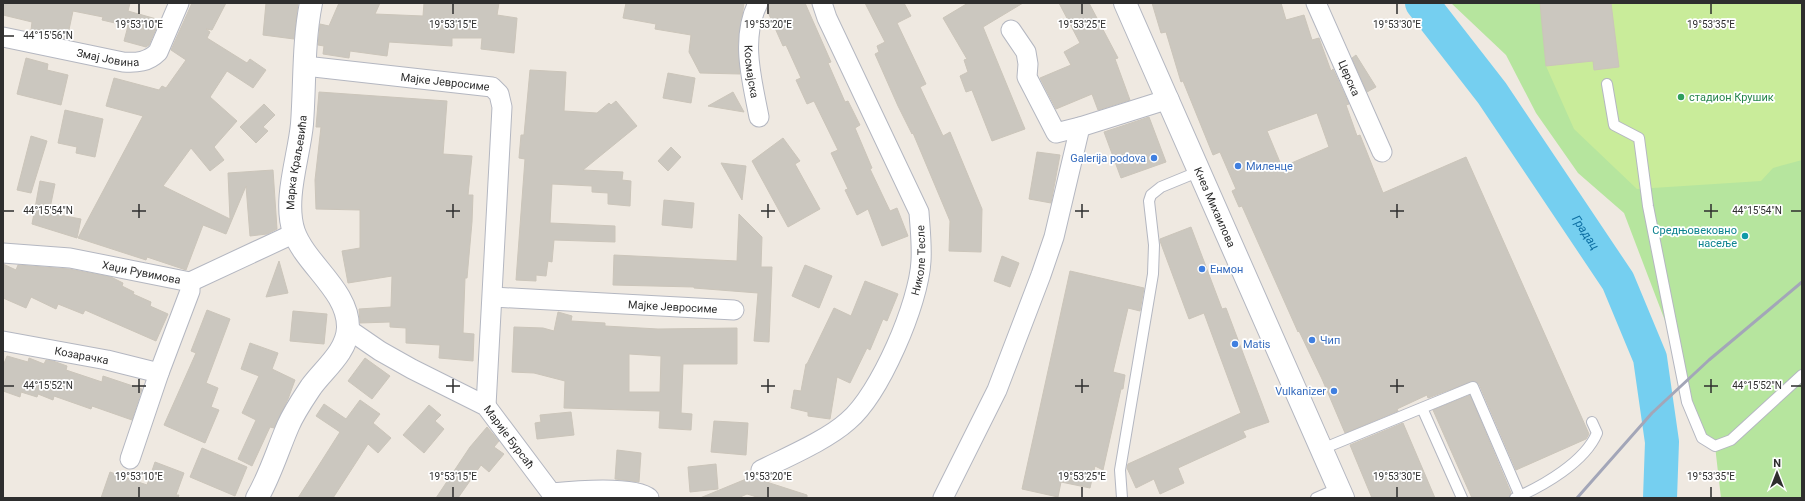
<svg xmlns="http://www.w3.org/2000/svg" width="1805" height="501" viewBox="0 0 1805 501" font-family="Roboto,sans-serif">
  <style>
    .green { fill: #b6e59e }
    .pitch { fill: #c9ec9a }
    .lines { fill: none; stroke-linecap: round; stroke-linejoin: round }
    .river { stroke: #75cff0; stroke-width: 34 }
    .building { fill: #cbc7bf; stroke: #cbc5ba; fill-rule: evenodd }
    .service-casing { stroke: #b4b7c1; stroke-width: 12 }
    .minor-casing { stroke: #b4b7c1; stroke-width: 21 }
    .tertiary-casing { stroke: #b4b7c1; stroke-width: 24 }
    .secondary-casing { stroke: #b4b7c1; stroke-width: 24 }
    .service { stroke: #fff; stroke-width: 10 }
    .minor { stroke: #fff; stroke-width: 19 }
    .tertiary { stroke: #fff; stroke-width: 22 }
    .secondary { stroke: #fff; stroke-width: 22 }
    .rail { stroke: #a3a6b8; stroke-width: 3 }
    .ticks { fill: none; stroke: #2e2e2e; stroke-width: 1.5 }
    .leisure-dot { fill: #2e9e5b; stroke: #fff; stroke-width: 1.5 }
    .shop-dot { fill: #3f7fe0; stroke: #fff; stroke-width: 1.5 }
    .culture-dot { fill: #0f9aa8; stroke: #fff; stroke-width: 1.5 }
    .labels { text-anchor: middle; stroke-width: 3.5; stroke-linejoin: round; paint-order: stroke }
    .street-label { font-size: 11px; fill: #2e2e2e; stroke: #fff }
    .leisure-label { font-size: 11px; fill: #27864d; stroke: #fff; text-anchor: start }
    .shop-label { font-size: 11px; fill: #366cbe; stroke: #fff; text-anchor: start }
    .culture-label { font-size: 11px; fill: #0d838f; stroke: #fff; text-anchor: end }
    .water-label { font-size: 12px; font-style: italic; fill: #0d6fa3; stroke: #fff }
    .ticks-label { font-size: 10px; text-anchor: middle; fill: #2e2e2e; stroke: #fff; stroke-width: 3.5; stroke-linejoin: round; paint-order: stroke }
  </style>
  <rect width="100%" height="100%" fill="#efe9e1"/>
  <path class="green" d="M1451,3H1802V498H1721L1715,446L1702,438L1675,347L1624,213L1578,173L1536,113L1506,55Z"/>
  <path class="pitch" d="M1540,3H1802V160L1773,168L1761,181L1637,189L1574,129L1546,66Z"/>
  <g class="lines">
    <path class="river" id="s1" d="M1422,3L1492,93L1618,281L1650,358L1662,442L1660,498"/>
  </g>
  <path class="building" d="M3,3H130L128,11L160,20L149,45L146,47L124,41L128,26L102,20L103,17L73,11L67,39L31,30L32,22L3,15Z
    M192,3H226L212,30L206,29L210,32L207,38L247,63L250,59L266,70L253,88L227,71L210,97L237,121L214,147L224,160L210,171L191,148L163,186L230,219L228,173L273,170L277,229L267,234L250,236L246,186L226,234L203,225L186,270L147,257L146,260L78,238L143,116L106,106L114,78L159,90L162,86L166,88L186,60L171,50Z
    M266,3H298L294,39L263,35Z
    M339,3H380L375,14L423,16L424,3H499L497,15L517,18L514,53L481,49L482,38H452V46L389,42L387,56L350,51L349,58L323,54L324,46L318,45L320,24L329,26Z
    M626,3H744L738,44L740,74L700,73L689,52L691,35L655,29L656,24L623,18Z
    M769,3H805L831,62L828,63L845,102L848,101L860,125L855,128L872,168L870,169L890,211L897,208L908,236L882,246L868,209L857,215L845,190L848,189L831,153L838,150L814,101L807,104L796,80L801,78L786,45L783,46L767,10Z
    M865,3H904L911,16L897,23L926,84L920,87L943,136L950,132L982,209L981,252L949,251L950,221L913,133L912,134L898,106L875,54L879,52L877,46L885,42Z
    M968,3H1023L983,27L1025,129L992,141L972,90L966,92L960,76L968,72L964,60L967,59L943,18Z
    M1059,3H1089L1118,58L1115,59L1130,100L1098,110L1092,94L1056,109L1040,78L1071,65L1064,52L1080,43Z
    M1152,3H1281L1286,20L1304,15L1312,40L1319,38L1331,71L1333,69L1349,104L1346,105L1357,136L1360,135L1383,193L1466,157L1589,434L1586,439L1516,470L1479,384L1473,381L1428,398L1427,395L1397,409L1398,411L1345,433L1322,379L1299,331L1298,332L1242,206L1239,207L1232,191L1236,189L1220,152L1213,155L1183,81L1181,82L1166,32L1161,33ZM1317,113L1329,147L1282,167L1267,131Z
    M1540,3H1611L1619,67L1594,70L1593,61L1546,66Z
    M1356,55L1376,87L1367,92L1352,58Z
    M26,58L48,64L47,70L68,75L61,105L17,94Z
    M530,70L566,72L564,111L597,113L609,103L611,105L616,101L637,126L583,170L623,172L622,180L631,181L630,206L608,204V193L592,192V186L552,184L550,223L615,226V242L554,240L552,262L548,261L546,276L536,275V281L516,280L525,159L519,158L521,135H524Z
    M668,73L695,78L691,103L663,98Z
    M319,92L447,101L443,154L472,156L468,195H473L472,222L467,278H465L463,333L474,334L473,361L439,358L440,345L406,343V328L390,327V322L360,323L359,309L391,307L392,276L348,283L342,251L360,248V210L316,209L315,180L321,127H316Z
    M733,92L744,112L708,106Z
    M264,104L275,115L263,127L268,131L256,143L240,127Z
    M65,110L103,119L95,157L76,153L77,147L58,143Z
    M1149,117L1166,162L1121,178L1104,132Z
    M31,136L47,141L31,193L17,190Z
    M783,138L800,161L795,164L820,209L788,227L752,161Z
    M671,147L681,157L668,171L658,161Z
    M1037,152L1060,155L1051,203L1029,199Z
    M721,163L746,166L742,200Z
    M40,181L55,184L49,213L81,219L77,238L32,224Z
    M664,200L694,203L692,228L662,225Z
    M739,214L762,237L761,267H772L769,342L754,341L758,293L694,288V287L613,285L614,255L737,261Z
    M1191,227L1222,309L1226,308L1269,422L1243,431L1246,437L1178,468L1184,483L1160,494L1154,479L1136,488L1127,468L1128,464L1241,413L1204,313L1189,319L1160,241V239Z
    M1002,256L1019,263L1010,287L994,281Z
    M279,261L288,293L266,297Z
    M3,264L16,270L18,265L69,269L111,277L123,283L122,286L134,292L133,294L151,302L150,306L168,314L156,341L85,310L83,314L58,304L56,309L31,297L26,308L3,298Z
    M805,265L832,276L819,308L792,296Z
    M1070,271L1144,288L1140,311L1128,308L1113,372L1125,375L1123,389H1121L1103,470L1095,466L1090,488L1061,482L1058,497L1022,489Z
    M865,281L898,294L887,321L883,319L870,350L867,348L850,383L837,377L830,419L808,416V412L791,408L794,390L801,391L806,364H807L834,308L851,316Z
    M207,310L230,319L206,383L218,388L211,407L219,410L205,443L164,425L196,353L191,351Z
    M293,311L327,314L324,344L290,341Z
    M558,312L572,316L571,321L605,323V326L658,329L737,328V364H683L681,413L692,414L691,430L659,428L660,411L564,408L565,381L534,373L512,372L514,327L543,328L554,331ZM629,354L661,356L660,392H629Z
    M250,343L278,353L272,369L295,380L288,399L274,428L270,427L252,466L238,459L256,420L242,413L259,376L241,369Z
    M7,356L28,362L29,358L44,364L46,360L53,361L67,366L66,370L102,382L103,376L142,389L132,420L92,406L91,409L54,396L53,400L38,394L37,397L21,392L20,397L3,391V366Z
    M365,358L390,376L372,399L348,381Z
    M1470,395L1511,493L1509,498H1472L1433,410Z
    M360,400L380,414L373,423L391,438L378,453L368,444L333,498H298L340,432L316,416L324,404L346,419Z
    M429,405L441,415L435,421L444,429L424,453L403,435Z
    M571,412L574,435L537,439L535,423L541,422L540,415Z
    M714,421L748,423L746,455L711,452Z
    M1403,423L1435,498H1372L1350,445Z
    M487,427L499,441L494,447L504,454L489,472L481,465L458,498H436L470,447Z
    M202,448L247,467L235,496L190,477Z
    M617,450L641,453L639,482L615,479Z
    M155,462L184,473L176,495H179L178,498H101L110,472L147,485Z
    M716,464L718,489L690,492L688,467Z
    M751,477L807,495V498H760L747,494L738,498H700Z"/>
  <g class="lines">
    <g class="service-casing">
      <path id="service" d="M1607,84L1614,125L1639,138L1648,206L1687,402L1702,438L1715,446L1731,440L1802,375
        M1422,408L1462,498
        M1322,449L1473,387L1520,496
        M1122,498L1120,470L1153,274L1154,245L1149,201L1151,195L1161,187L1200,171
        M1316,498L1339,488
        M1515,498C1543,486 1585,462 1597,433L1592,422"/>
    </g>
    <g class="minor-casing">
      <g id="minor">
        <path id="s2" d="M758,3C740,39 752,80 759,117"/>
        <path id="s3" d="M1316,3L1382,152"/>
        <path d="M1011,30L1026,52L1028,64L1027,77L1056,133L1080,127"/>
        <path id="s4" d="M3,37L123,62C137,63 148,62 158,52L179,3"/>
        <path id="s5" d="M305,66L492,87L499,94L502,107L486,406"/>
        <path id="s6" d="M3,253L70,258L190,282L295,233"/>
        <path id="s7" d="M493,297L734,310"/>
        <path id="s8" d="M348,329L380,351L412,369L486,406L555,498"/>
        <path id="s9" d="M3,341L107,360L159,373"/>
        <path d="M130,459L159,373L190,291V282"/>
        <path id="s10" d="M761,470C787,457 827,440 848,421C880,394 919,303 921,261C922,244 920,228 919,212L827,18L822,3"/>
        <path d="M552,493C572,491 634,485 649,498"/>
        <path d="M943,498L997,390L1041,275L1054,237L1080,127L1169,99"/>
      </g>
    </g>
    <g class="tertiary-casing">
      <g id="tertiary">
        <path id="s11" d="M257,498C270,476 278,449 288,426C294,412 303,399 311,387C324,369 347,352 348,328C349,291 306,265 294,232C283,200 299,157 302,124C305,84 303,43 311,3"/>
      </g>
    </g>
    <g class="secondary-casing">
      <g id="secondary">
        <path id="s12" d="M1125,3L1343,498"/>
      </g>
    </g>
    <use href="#service" class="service"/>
    <use href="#minor" class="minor"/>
    <use href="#tertiary" class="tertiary"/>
    <use href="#secondary" class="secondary"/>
    <path class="rail" d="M1577,498L1652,413L1709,360L1802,282"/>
  </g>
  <path class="ticks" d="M139,4V14M453,4V14M768,4V14M1082,4V14M1397,4V14M1711,4V14M4,36H14M139,204V218M453,204V218M768,204V218M1082,204V218M1397,204V218M1711,204V218M4,211H14M132,211H146M446,211H460M761,211H775M1075,211H1089M1390,211H1404M1704,211H1718M1791,211H1801M139,379V393M453,379V393M768,379V393M1082,379V393M1397,379V393M1711,379V393M4,386H14M132,386H146M446,386H460M761,386H775M1075,386H1089M1390,386H1404M1704,386H1718M1791,386H1801M139,487V497M453,487V497M768,487V497M1082,487V497M1397,487V497M1711,487V497"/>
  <circle class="leisure-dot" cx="1681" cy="97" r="4"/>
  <g class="shop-dot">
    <circle cx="1154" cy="158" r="4"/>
    <circle cx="1238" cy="166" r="4"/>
    <circle cx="1202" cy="269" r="4"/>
    <circle cx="1312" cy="340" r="4"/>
    <circle cx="1235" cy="344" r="4"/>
    <circle cx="1334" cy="391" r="4"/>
  </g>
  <circle class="culture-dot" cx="1745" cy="236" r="4"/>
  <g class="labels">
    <g class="street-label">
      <text dy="4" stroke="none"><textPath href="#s4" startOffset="107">Змај Јовина</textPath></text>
      <text dy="4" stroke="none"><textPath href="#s2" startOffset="70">Космајска</textPath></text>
      <text dy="4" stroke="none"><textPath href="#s3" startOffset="82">Церска</textPath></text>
      <text dy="4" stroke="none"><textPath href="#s5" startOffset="141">Мајке Јевросиме</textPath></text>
      <text dy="4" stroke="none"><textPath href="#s11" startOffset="377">Марка Краљевића</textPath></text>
      <text dy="4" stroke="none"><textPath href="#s12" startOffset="223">Кнез Михаилова</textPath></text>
      <text dy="4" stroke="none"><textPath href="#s10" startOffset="279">Николе Тесле</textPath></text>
      <text dy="4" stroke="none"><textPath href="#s6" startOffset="140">Хаџи Рувимова</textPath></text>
      <text dy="4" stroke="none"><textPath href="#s7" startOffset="180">Мајке Јевросиме</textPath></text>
      <text dy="4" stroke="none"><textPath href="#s9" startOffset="80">Козарачка</textPath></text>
      <text dy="4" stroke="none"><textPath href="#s8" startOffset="197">Марије Бурсаћ</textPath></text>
    </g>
    <g class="leisure-label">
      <text x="1689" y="101">стадион Крушик</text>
    </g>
    <g class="shop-label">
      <text x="1146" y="162" text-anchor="end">Galerija podova</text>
      <text x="1246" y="170">Миленце</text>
      <text x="1210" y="273">Енмон</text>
      <text x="1320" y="344">Чип</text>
      <text x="1243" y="348">Matis</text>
      <text x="1326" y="395" text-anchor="end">Vulkanizer</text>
    </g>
    <g class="culture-label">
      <text x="1737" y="234">Средњовековно<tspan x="1737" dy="13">насеље</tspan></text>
    </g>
    <g class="water-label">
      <text dy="4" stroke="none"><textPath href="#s1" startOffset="282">Градац</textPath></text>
    </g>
  </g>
  <g class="ticks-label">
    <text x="139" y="28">19°53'10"E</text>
    <text x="453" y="28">19°53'15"E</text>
    <text x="768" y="28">19°53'20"E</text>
    <text x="1082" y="28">19°53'25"E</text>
    <text x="1397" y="28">19°53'30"E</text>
    <text x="1711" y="28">19°53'35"E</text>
    <text x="48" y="39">44°15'56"N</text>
    <text x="48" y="214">44°15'54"N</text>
    <text x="1757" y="214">44°15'54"N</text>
    <text x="48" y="389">44°15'52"N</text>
    <text x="1757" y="389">44°15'52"N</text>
    <text x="139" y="480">19°53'10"E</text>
    <text x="453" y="480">19°53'15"E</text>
    <text x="768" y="480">19°53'20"E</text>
    <text x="1082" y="480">19°53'25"E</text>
    <text x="1397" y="480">19°53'30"E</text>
    <text x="1711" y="480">19°53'35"E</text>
  </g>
  <rect width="1805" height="501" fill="none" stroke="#2e2e2e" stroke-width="8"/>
  <g transform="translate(1777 473)" stroke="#ffffff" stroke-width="3" paint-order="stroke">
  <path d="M0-3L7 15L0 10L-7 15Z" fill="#2e2e2e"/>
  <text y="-6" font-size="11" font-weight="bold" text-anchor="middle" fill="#2e2e2e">N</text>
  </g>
</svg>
